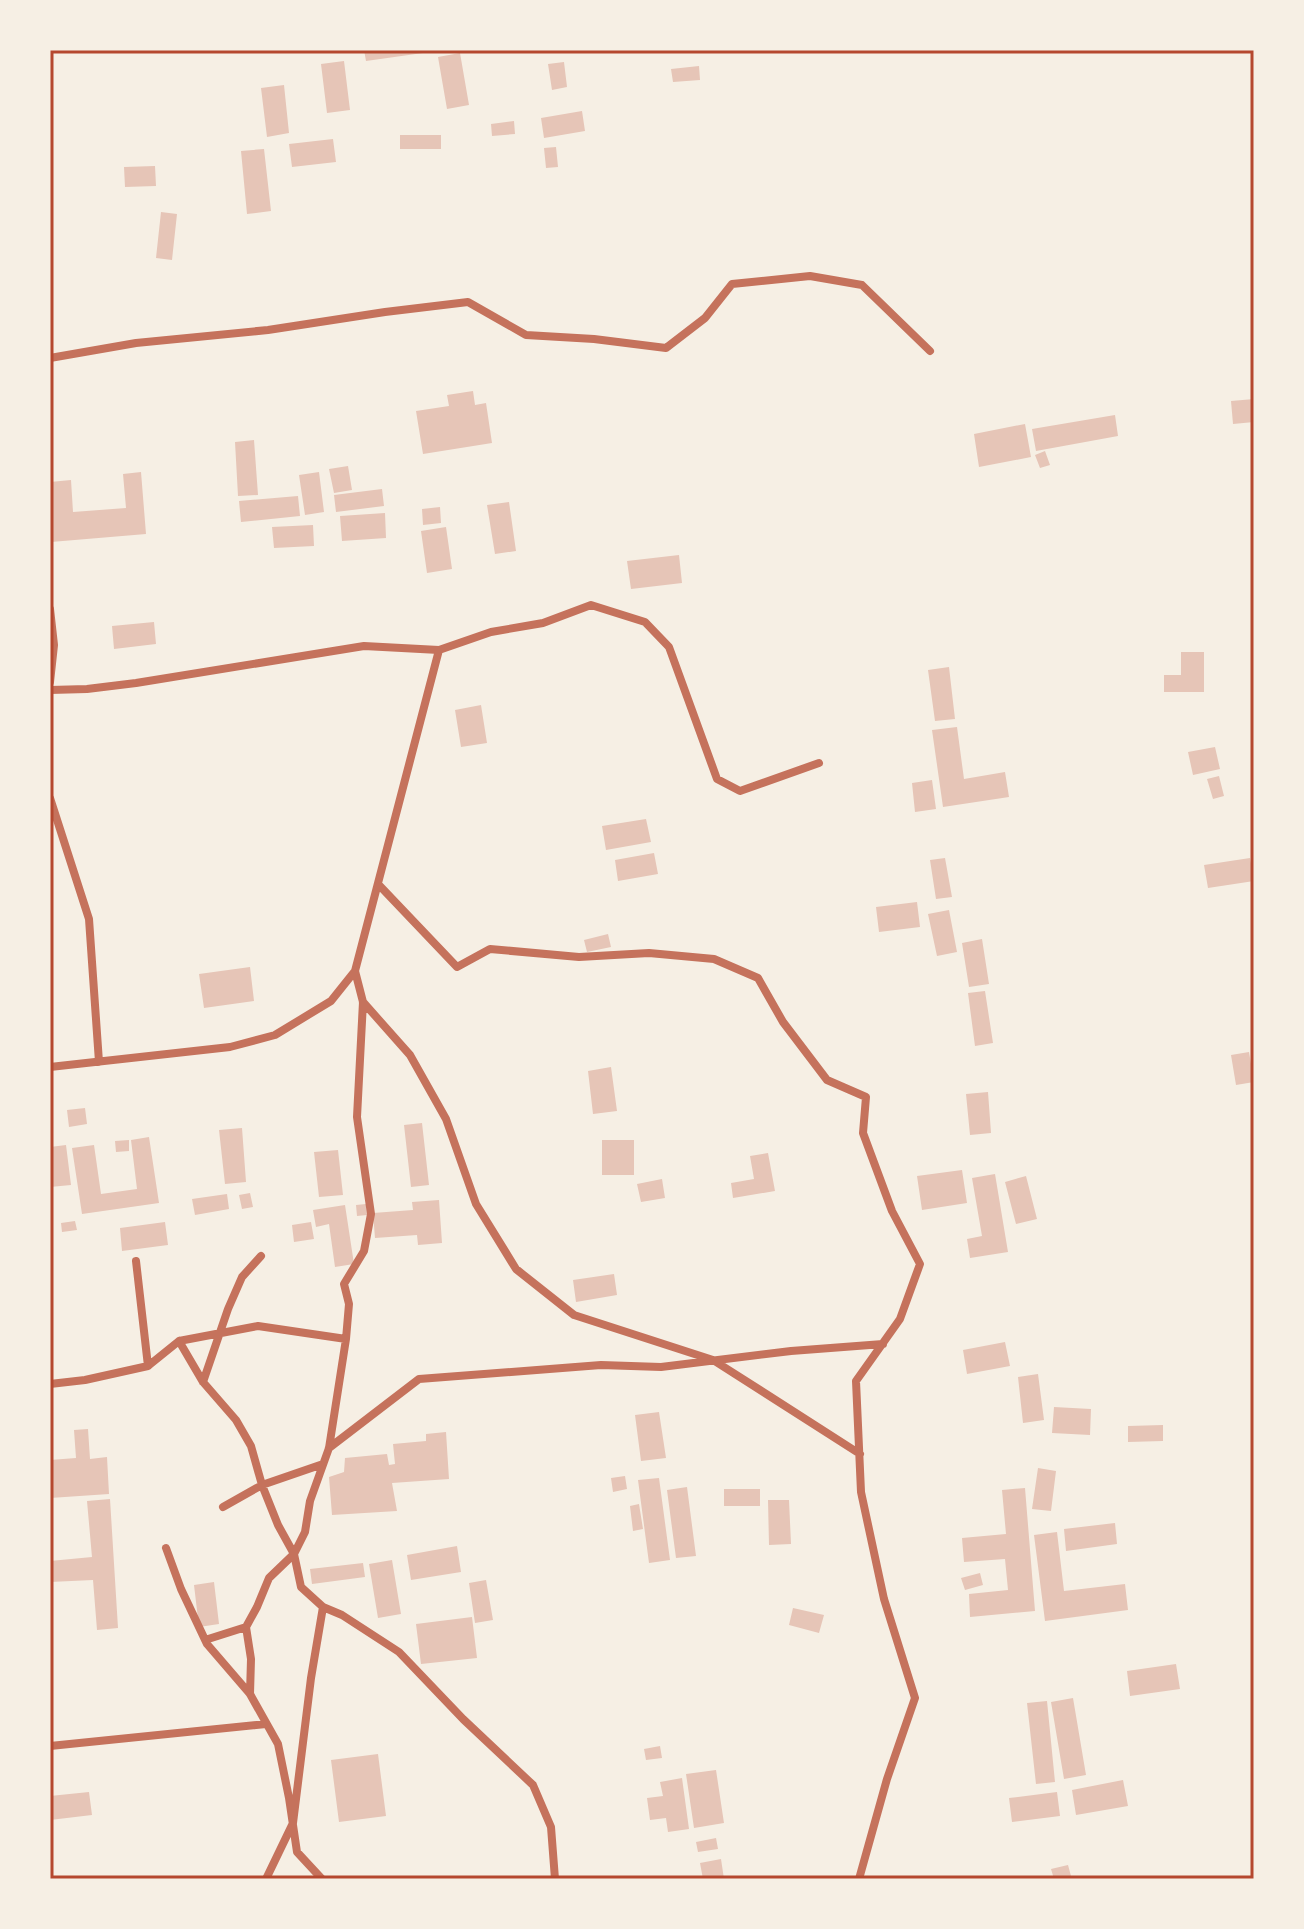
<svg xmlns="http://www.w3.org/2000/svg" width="1304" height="1929" viewBox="0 0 1304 1929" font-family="Quicksand,sans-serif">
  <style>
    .building { fill: #e6c5b7 }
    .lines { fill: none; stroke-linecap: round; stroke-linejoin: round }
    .minor { stroke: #c5725c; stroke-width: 8 }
    .neatline { fill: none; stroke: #b5482f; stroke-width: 3 }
  </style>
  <rect width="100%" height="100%" fill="#f6efe4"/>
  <path class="building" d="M364,50H430V52L366,61Z
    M460,53L469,105L447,109L438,57Z
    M344,61L350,110L327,113L321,64Z
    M564,62L567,87L552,90L548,64Z
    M699,66L700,80L673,82L671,69Z
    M284,85L289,133L267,137L261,88Z
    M582,111L585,131L544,138L541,118Z
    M514,121L515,134L492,136L491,124Z
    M400,135H441V149H400Z
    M333,139L336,162L292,167L289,144Z
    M556,147L558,167L546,168L544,148Z
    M264,149L271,211L247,214L241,151Z
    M155,166L156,186L125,187L124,167Z
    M161,212L177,214L172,260L156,258Z
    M473,391L475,405L486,403L492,443L423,454L416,411L449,406L447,395Z
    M1254,399V422L1233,424L1231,401Z
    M1115,415L1118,436L1036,451L1032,429Z
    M1025,424L1031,457L979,467L974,434Z
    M254,440L258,495L238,496L235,442Z
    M1045,451L1050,465L1040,468L1035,455Z
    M348,466L352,490L334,493L329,469Z
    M141,472L146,534L51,542L50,482L71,480L73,512L126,508L123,474Z
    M319,472L324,512L305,515L299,475Z
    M382,489L384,506L336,512L334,495Z
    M298,496L300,516L241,522L239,501Z
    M509,502L516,551L495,554L487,505Z
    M440,507L441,523L423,525L422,509Z
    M385,513L386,538L342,541L340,516Z
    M313,525L314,546L274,548L272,527Z
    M446,527L452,569L427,573L421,531Z
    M679,555L682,583L631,589L627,561Z
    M154,622L156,644L114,649L112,626Z
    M1181,652H1204V692H1164V675H1181Z
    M949,667L955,719L935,721L928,670Z
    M481,705L487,743L461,747L455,710Z
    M957,727L964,779L1005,772L1009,797L943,807L932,730Z
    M1215,747L1220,769L1193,775L1188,752Z
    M1219,776L1224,796L1213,799L1207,779Z
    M932,780L936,809L915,812L912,783Z
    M646,819L651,842L606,850L602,826Z
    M654,853L658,874L618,881L615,860Z
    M945,858L952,897L936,899L930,860Z
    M1250,858L1254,881L1208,888L1204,865Z
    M917,902L920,927L879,932L876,907Z
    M949,910L957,952L937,956L928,914Z
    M608,934L611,947L587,952L584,940Z
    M982,939L989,984L969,987L962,943Z
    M250,967L254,1001L204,1008L199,974Z
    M985,991L993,1043L975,1046L968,993Z
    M1249,1052L1254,1082L1236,1085L1231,1055Z
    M611,1067L617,1111L593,1114L588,1071Z
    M988,1092L991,1133L970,1135L966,1094Z
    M85,1108L87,1124L69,1127L67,1110Z
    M422,1123L429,1185L411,1187L404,1125Z
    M242,1128L246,1182L225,1184L219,1130Z
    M149,1137L159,1203L82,1214L72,1148L94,1145L101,1194L137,1189L131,1140Z
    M129,1140V1151L116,1152L115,1141Z
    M602,1140H634V1175H602Z
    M66,1145L71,1185L50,1187V1147Z
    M338,1150L343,1195L319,1197L314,1152Z
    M768,1153L775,1191L733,1198L731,1183L754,1179L750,1156Z
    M962,1170L967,1203L922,1210L917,1176Z
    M995,1174L1008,1252L970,1258L967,1239L982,1236L972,1178Z
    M1026,1176L1037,1219L1016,1224L1005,1182Z
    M662,1179L665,1198L641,1202L637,1184Z
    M250,1193L253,1207L242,1209L239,1195Z
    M227,1194L229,1209L195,1215L192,1199Z
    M439,1200L442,1243L418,1245L417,1235L375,1238L373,1213L413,1210L412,1202Z
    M366,1204L367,1215L357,1216L356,1205Z
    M345,1205L354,1264L335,1267L329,1224L316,1227L313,1210Z
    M75,1221L77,1230L62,1232L61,1223Z
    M165,1222L168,1245L122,1251L120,1228Z
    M311,1222L314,1239L294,1242L292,1225Z
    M614,1274L617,1295L576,1302L573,1280Z
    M1005,1342L1010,1366L967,1374L963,1350Z
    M1038,1374L1044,1420L1023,1423L1018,1377Z
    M1054,1407L1091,1409L1090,1435L1052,1433Z
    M659,1412L666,1458L641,1461L635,1415Z
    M1163,1425V1441L1128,1442V1426Z
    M88,1429L90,1459L107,1457L109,1494L50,1498V1460L76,1458L74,1430Z
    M446,1432L449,1479L392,1483L397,1511L332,1515L329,1477L344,1472L345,1458L387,1454L389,1465L395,1464L393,1444L426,1441V1434Z
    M1038,1468L1056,1471L1051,1511L1032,1509Z
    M625,1476L627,1489L613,1492L611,1478Z
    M659,1478L670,1560L649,1563L638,1480Z
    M687,1487L696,1556L676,1558L667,1490Z
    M1025,1488L1035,1611L970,1617L969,1594L1008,1590L1005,1559L964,1562L962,1538L1006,1534L1002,1490Z
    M724,1489H760V1506H724Z
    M110,1499L118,1628L97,1630L93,1580L50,1582V1561L92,1557L87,1501Z
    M768,1500H789L791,1544L769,1545Z
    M639,1504L643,1529L633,1531L630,1506Z
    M1115,1523L1117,1544L1066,1551L1064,1529Z
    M1057,1532L1064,1591L1125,1584L1128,1610L1045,1621L1034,1535Z
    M457,1546L461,1572L411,1580L407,1555Z
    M392,1560L401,1614L378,1618L369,1564Z
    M363,1563L365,1577L312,1584L310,1569Z
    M980,1573L983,1585L965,1590L961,1578Z
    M486,1580L493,1620L475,1623L469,1583Z
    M214,1582L219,1624L199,1627L194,1585Z
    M793,1608L824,1615L819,1633L789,1625Z
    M472,1617L477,1658L421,1664L416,1624Z
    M1176,1664L1180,1689L1130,1696L1127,1671Z
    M1073,1698L1086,1775L1064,1779L1051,1702Z
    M1047,1701L1055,1782L1036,1784L1027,1703Z
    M660,1746L662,1758L646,1760L644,1749Z
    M378,1754L386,1816L339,1822L331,1760Z
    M716,1770L724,1823L694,1828L686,1774Z
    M682,1778L689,1829L668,1832L666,1818L650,1820L647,1798L663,1796L660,1782Z
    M1123,1780L1128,1806L1076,1815L1072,1790Z
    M89,1792L92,1815L50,1820V1796Z
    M1057,1792L1060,1816L1012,1822L1009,1798Z
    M716,1838L718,1849L698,1852L696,1842Z
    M721,1859L724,1879H703L700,1863Z
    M1068,1865L1071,1876L1054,1879L1051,1869Z"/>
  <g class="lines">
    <path class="minor" d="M50,358L136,343L268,330L385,312L468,302L526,335L594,339L666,348L705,318L732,284L810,276L862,285L930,351
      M50,609L54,645L50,682
      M50,690L87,689L136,683L364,646L439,650L491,632L543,623L591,605L645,622L669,647L717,779L740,791L819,763
      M50,798L89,919L99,1062
      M378,884L457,967L490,949L579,957L649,953L714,959L758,978L783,1022L827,1080L866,1097L863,1133L892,1211L920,1264L900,1319L856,1381L861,1492L884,1599L915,1698L887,1779L859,1879
      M363,1002L410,1055L446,1119L476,1204L516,1269L574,1315L713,1360L860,1454
      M50,1067L230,1047L275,1035L331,1001L355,971L439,650
      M136,1261L148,1366
      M179,1341L203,1382L236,1420L251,1446L262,1485L278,1525L294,1554L301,1587L323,1607L342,1615L399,1652L463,1719L533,1785L551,1827L555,1879
      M203,1382L228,1309L242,1277L261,1256
      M50,1384L85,1380L148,1366L179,1341L258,1326L346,1339
      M329,1448L419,1379L601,1365L661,1367L791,1351L883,1344
      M223,1507L262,1485L323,1464
      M166,1548L181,1589L207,1644L250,1694L278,1744L289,1798L297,1852L322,1879
      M205,1640L246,1627
      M250,1694L251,1659L246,1627L257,1607L269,1578L294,1554L305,1532L310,1501L329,1448L346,1339L349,1304L344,1284L364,1251L371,1214L357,1117L363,1002L355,971
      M50,1746L266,1724
      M266,1879L293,1823L311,1678L323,1607"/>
  </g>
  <rect width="1304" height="1929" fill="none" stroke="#f6efe4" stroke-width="104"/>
  <rect x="52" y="52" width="1200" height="1825" class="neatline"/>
</svg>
